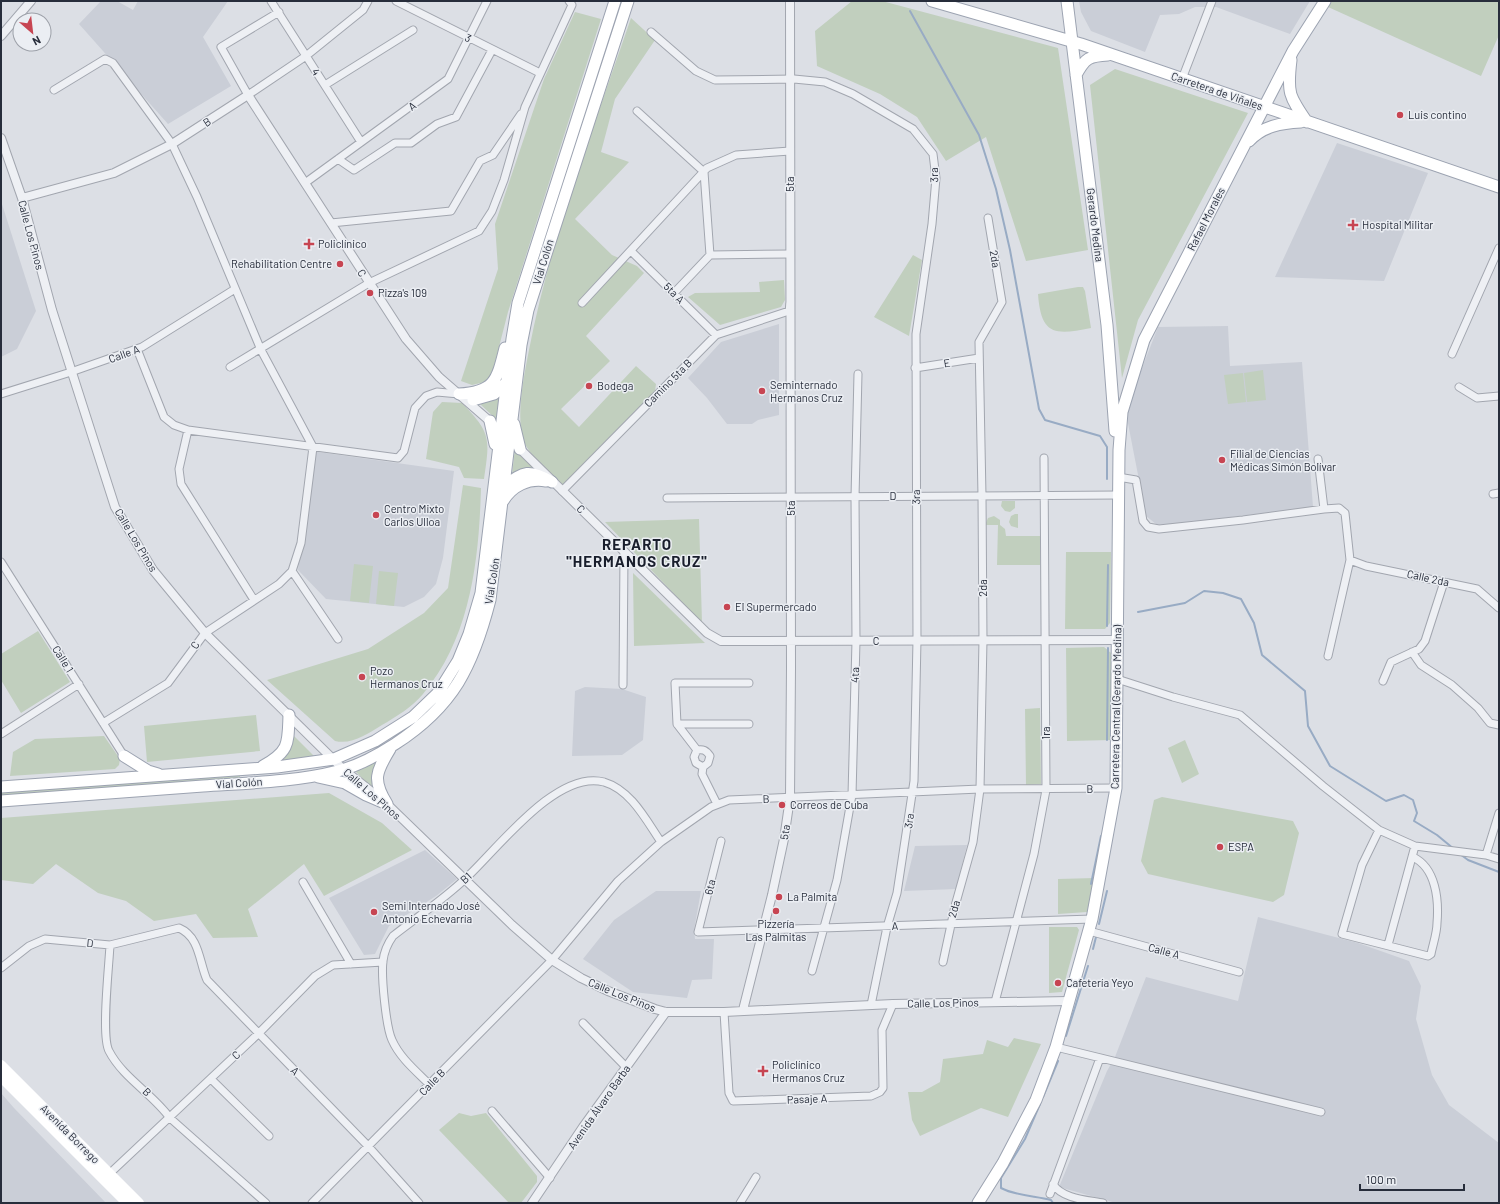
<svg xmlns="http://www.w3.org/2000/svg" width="1500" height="1204" viewBox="0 0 1500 1204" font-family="Barlow,sans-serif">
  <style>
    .built { fill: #caced7 }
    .green { fill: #c1cfbe }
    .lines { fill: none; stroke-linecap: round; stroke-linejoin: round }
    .stream { stroke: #98abc4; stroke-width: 2 }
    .minor-casing { stroke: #a2a6af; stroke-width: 9 }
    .tertiary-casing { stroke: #a2a6af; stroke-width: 10 }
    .primary-casing { stroke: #9ca3b1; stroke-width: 13 }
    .minor { stroke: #eef0f4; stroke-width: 7 }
    .tertiary { stroke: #eef0f4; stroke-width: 8 }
    .secondary { stroke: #fff; stroke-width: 10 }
    .primary { stroke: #fff; stroke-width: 11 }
    .poi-dot { fill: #c74552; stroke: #ebeef3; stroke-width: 1.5 }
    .labels { text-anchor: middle; stroke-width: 3; stroke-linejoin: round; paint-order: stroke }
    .street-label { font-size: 11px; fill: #272d3b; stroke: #ebeef3 }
    .poi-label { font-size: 11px; fill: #272d3b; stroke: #ebeef3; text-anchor: start }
    .district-label { font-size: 15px; font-weight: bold; letter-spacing: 1px; fill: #191e2c; stroke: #ebeef3 }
  </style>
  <rect width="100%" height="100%" fill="#dcdfe5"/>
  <path class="built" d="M101,1H117L133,10L138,1H228L203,37L231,86L168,124L79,24Z
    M1079,1H1310L1290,34L1216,7H1195L1179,14L1160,15L1145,52L1091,31L1081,12Z
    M1337,143L1428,173L1384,281L1275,277Z
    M1,201L36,311L17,349L1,357Z
    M779,324V415L758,420L752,424H727L707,398L688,378L721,342Z
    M1228,326L1230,366L1302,362L1313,507L1166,525L1156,524L1146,516L1126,413L1128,404L1158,327Z
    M311,451L454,471L443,558L436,584L424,597L404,607L326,599L298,570Z
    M585,687L622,689L646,697L643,740L622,755L572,756L575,691Z
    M967,845L956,889L904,891L915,846Z
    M425,850L457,879L436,896L389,926L375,954L364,955L329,898Z
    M656,891H701L694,930L695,939H714L712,979L692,980L687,998L633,992L583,959L614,920Z
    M1258,917L1358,943L1409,961L1421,986L1416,1019L1432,1075L1449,1105L1499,1143V1203H1116L1059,1187L1107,1071L1115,1057L1146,977L1238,1001Z
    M1,1093L14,1108L106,1203H1Z"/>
  <path class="green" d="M852,1H882L1058,48L1088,250L1026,261L986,137L946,161L917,117L880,94L817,66L815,31Z
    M1332,1H1499V35L1481,76L1328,7Z
    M575,12L601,19L508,312L492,374L485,382L472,385L461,381L498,269L495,224L544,79Z
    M631,18L655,40L615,99L601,152L629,162L575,219L612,255L637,266L644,273L586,336L610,361L561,409L579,427L636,366L656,384L655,391L562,485C551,473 527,454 523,439C516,413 524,376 529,350C551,236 594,127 631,18Z
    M1115,69L1248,113L1138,320L1122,378L1090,85Z
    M913,255L922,260L909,336L874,317Z
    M784,280L785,300L781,307L720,325L688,297L695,293L760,292L759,282Z
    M1078,287H1083L1085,291L1091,328C1055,335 1041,336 1038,294Z
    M1263,370L1266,400L1247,402L1244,373Z
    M1243,373L1246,402L1228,404L1224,375Z
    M499,396L498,421L480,404Z
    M442,402L462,403C491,433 490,438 484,479L464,478L459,467L426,459L433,412Z
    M515,448L536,468L512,475Z
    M463,485L481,488C479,559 471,637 423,694C412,707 396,717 382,725C367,734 352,745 335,741L267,680L368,649L424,613L448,588Z
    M1002,501H1015V508L1010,512L1005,511L1001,506Z
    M1015,514H1018V528L1011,526L1009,522L1011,516Z
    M994,516L1000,520V525L1005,529L1006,536H1040V565H997L998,525H985L988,518Z
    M699,519L702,623L605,522Z
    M1066,552H1111L1110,623L1105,629H1065Z
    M354,564L373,566L369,603L350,601Z
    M379,571L398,573L394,606L376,604Z
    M633,573L705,643L634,646Z
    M38,631L70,682L21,713L1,680V654Z
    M1104,647L1111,653L1112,740L1067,741L1066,648Z
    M1040,708L1041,784L1026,785L1025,709Z
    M256,715L260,751L147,762L144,726Z
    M292,734L316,758L279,764L291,748Z
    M104,736L120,759L119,765L115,769L10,776L13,752L35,739Z
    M1185,740L1199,774L1182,783L1168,748Z
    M376,761L372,777L375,791L354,770Z
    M240,774V779L1,796V791Z
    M329,793L382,823L412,850L324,896L304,864L248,909L258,937L213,938L196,914L154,921L126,901L98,893L56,864L33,884L1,880V818Z
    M1162,797L1293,821L1299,833L1284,895L1273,902L1148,874L1141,861L1154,800Z
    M1095,878L1087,912L1058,914V879Z
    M1049,927H1077L1079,930L1062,992L1049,993Z
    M1014,1038L1041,1044L1008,1117L981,1108L920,1136L912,1120L908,1092H922L940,1082L943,1059L983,1054L987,1040L1008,1047Z
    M459,1113L471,1116L486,1113L537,1176V1182L521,1203H509L439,1130Z"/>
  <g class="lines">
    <path class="stream" d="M910,11L979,135L996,189L1010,250L1039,409L1045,420L1100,436L1107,447V479
      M1138,612L1185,603L1204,591L1223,593L1241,599L1254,623L1262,655L1305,691L1308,726L1330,766L1386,801L1404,795L1413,800L1417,813L1414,821L1437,835L1454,849
      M1107,626L1108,565
      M1107,740L1108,648
      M1460,854L1468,860L1499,872
      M1091,884L1101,836
      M1099,924L1107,891
      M1093,949L1096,937
      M1066,1036L1088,966
      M1043,1097L1058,1061
      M1040,1104L1025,1139L1001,1178V1188C1016,1196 1035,1196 1051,1200L1053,1203"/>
    <g class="minor-casing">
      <path id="minor" d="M271,1L361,142
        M396,1L540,73
        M279,12L221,47L248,95L306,56L363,10L368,1
        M651,32L696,71L715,80L794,79L825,82L853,94L913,129L933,154L936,178L932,224L916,334L917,640L914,781L897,893L887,927L871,1005
        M1182,79L1212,1
        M325,85L413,30
        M54,90L105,59L113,63L172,144L197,197L261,350L313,447L301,543L292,571
        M637,111L704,172L710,255
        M338,159L354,170L395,143H411L437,124L456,117L492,50
        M305,183L448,79L487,1
        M331,223L451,211L480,161L493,155L521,114
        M631,251L716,335
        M674,293L710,255L790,254
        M582,303L707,168L736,155L790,151
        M137,349L164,417L174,425L188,430L398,458L404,451L415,408L426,396L437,392L459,394
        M1452,354L1499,248
        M230,367L369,283L479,231L492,211L504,180L525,107L572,5L569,1
        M915,368L979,358
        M1459,387L1477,398L1499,396
        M1,394L71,372L142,347L235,289
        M188,430L179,469L181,484L254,600
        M1318,459L1324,509
        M1118,477L1136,480L1143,521L1148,527L1159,529L1243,520L1324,509L1339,508L1345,513L1350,560L1328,656
        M562,491L716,335L789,311L790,304
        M1493,494L1499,493
        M667,498L1118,495
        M1350,560L1366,566L1477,589L1499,608
        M1,562L124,756
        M292,571L338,639
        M1412,652L1421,665L1452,685L1478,708L1490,723L1499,725
        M1117,679L1173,697L1240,715L1323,786L1379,830L1415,846L1388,945
        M1383,681L1391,662L1419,649L1425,641L1444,582
        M623,685L624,552
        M103,723L168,683L205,633L279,584L292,571
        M677,724H749
        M1,734L79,684
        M697,750C703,749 706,750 710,756L708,763L703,767
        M717,804L702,774L703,767L696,763L694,757L697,750L677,724L675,683H749
        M1379,830L1362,865L1342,934L1428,956L1431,954C1433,944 1437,933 1437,923C1439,900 1436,868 1413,857
        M721,841L698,932L1092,919
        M1415,846L1486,855L1499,859
        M1486,855L1499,813
        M303,882L351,964
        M1089,931L1239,972
        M110,945C109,966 101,1036 109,1051C123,1078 153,1094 170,1118L266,1203
        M943,962L955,906L973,842L980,789L983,640L982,496L979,342L1002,302L988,218
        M1,968L29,946L45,939L110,945L179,928C200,937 199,962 207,980L368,1146L419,1203
        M812,971L837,880L852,795L856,641L855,497L858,374
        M995,1002L1034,854L1046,790L1044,458
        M724,1012L729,1093L733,1101L871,1096L880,1092L883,1088L882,1030L893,1004
        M583,1023L627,1068
        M1056,1047L1321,1112
        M211,1079L269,1136
        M430,1085C416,1071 400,1058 392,1040C386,1027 381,976 383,961C384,952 388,943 393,936C417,917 443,900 465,879C496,851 556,769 604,782C631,790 646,820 661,842
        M492,1111L550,1178
        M107,1176L259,1033L315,976L333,965L383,962
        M1053,1184C1062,1199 1088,1200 1103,1203
        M1050,1194L1100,1058
        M312,1203L552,960L618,881L661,842L711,807L729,800L980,789L1116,788
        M740,1203L756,1177"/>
    </g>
    <g class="tertiary-casing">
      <path id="tertiary" d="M1,36L31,1
        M1,138L22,198L52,310L115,507L153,570L205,633L344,770L387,804L512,925L552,960L581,978L608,991L655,1009L666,1012H724L893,1004L1068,1001
        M22,198L114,173L172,144L248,95L406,339L439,377L493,424
        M516,445L707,633L721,641L1118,640
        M743,1010L772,895L784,839L790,798L791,668L790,1
        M532,1203L583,1127L666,1012"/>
    </g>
    <g class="primary-casing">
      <path id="primary" d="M932,1L1081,44L1499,187
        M1067,1L1107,325L1115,431
        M1291,60C1287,93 1289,96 1307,122
        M1076,75C1085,58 1089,56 1108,55
        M1249,141C1263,126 1281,123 1301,122
        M459,394C495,392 497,380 505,348
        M473,400L494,394L508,381
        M490,421L495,444
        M514,424L520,449
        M501,488C524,472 527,468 552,482
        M503,501C512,486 528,478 546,481
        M124,756L148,771L158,774
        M263,766C290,751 288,743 289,715
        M318,777L345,783L366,795L387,804
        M1,787L277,767L334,759L375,741L413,717L438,693L458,661L469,634L481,593L512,339L518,303L615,1
        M1,801C68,796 136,791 203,786C247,783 295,782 338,771C358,766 378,755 395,744C454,706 473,666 490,600L521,345L528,310L628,1
        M387,804C372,780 376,772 390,749
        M978,1203L1003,1163L1036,1100L1056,1047L1092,919L1116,788L1119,450L1122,412L1144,340L1293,51L1325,1"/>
    </g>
    <use href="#minor" class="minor"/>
    <use href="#tertiary" class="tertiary"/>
    <path class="secondary" d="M1,1065L139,1203
      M1,1077L127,1203"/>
    <use href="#primary" class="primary"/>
  </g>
  <g class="poi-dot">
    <circle cx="1400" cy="115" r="4"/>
    <path d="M1351 219h4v4h4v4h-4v4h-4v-4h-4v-4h4z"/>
    <path d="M307 238h4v4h4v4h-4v4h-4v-4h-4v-4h4z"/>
    <circle cx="340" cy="264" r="4"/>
    <circle cx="370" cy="293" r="4"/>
    <circle cx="589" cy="386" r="4"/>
    <circle cx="762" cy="391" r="4"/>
    <circle cx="1222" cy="460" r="4"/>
    <circle cx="376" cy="515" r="4"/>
    <circle cx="727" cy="607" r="4"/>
    <circle cx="362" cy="677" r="4"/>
    <circle cx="782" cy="805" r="4"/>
    <circle cx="1220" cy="847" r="4"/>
    <circle cx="779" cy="897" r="4"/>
    <circle cx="776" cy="911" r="4"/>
    <circle cx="374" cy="912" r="4"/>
    <circle cx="1058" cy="983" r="4"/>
    <path d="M761 1065h4v4h4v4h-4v4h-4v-4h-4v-4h4z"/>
  </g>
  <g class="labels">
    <g class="street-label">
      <text transform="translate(468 38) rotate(27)" y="4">3</text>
      <text transform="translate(316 72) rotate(58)" y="4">4</text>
      <text transform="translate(1217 91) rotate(19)" y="4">Carretera de Viñales</text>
      <text transform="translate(412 106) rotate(-36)" y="4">A</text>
      <text transform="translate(207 122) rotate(-33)" y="4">B</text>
      <text transform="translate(934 175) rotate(-92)" y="4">3ra</text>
      <text transform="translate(790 184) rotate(-90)" y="4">5ta</text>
      <text transform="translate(1206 219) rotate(-63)" y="4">Rafael Morales</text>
      <text transform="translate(1095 225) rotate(83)" y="4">Gerardo Medina</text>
      <text transform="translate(31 235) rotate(75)" y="4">Calle Los Pinos</text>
      <text transform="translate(995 259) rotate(80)" y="4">2da</text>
      <text transform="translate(543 262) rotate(-73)" y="4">Vial Colón</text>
      <text transform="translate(362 273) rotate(58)" y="4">C</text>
      <text transform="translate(674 293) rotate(45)" y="4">5ta A</text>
      <text transform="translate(124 354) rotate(-20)" y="4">Calle A</text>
      <text transform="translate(947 363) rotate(-9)" y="4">E</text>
      <text transform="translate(668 383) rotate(-45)" y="4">Camino 5ta B</text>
      <text x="893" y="500">D</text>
      <text transform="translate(916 497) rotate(-91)" y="4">3ra</text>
      <text transform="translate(791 508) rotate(-90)" y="4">5ta</text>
      <text transform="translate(581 509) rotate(44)" y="4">C</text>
      <text transform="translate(136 540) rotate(59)" y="4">Calle Los Pinos</text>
      <text transform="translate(1428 578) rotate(12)" y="4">Calle 2da</text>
      <text transform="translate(492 581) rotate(-81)" y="4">Vial Colón</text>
      <text transform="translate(983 588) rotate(-90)" y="4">2da</text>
      <text x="876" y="645">C</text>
      <text transform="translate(195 645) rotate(-57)" y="4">C</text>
      <text transform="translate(63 659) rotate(58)" y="4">Calle 1</text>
      <text transform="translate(855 675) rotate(-89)" y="4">4ta</text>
      <text transform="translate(1116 707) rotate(-89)" y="4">Carretera Central (Gerardo Medina)</text>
      <text transform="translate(1046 733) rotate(-90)" y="4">1ra</text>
      <text transform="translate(239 783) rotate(-4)" y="4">Vial Colón</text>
      <text transform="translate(1090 789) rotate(-1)" y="4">B</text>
      <text transform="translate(372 794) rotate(41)" y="4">Calle Los Pinos</text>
      <text transform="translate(766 799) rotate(-2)" y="4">B</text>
      <text transform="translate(909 821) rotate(-82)" y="4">3ra</text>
      <text transform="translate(785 832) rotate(-81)" y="4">5ta</text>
      <text transform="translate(466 878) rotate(-43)" y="4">B1</text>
      <text transform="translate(710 887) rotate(-76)" y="4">6ta</text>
      <text transform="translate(954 909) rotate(-75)" y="4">2da</text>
      <text transform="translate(895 926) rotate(-2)" y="4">A</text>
      <text transform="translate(90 943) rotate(5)" y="4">D</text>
      <text transform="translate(1164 951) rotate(15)" y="4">Calle A</text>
      <text transform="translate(622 995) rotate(22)" y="4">Calle Los Pinos</text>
      <text transform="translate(943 1003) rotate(-1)" y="4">Calle Los Pinos</text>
      <text transform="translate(236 1055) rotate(-43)" y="4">C</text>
      <text transform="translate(295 1071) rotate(46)" y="4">A</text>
      <text transform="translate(432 1082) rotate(-46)" y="4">Calle B</text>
      <text transform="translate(147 1092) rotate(43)" y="4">B</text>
      <text transform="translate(807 1099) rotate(-2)" y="4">Pasaje A</text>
      <text transform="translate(599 1107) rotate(-55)" y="4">Avenida Álvaro Barba</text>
      <text transform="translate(70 1134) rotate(45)" y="4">Avenida Borrego</text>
    </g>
    <g class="poi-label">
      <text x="1408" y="119">Luis contino</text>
      <text x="1362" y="229">Hospital Militar</text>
      <text x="318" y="248">Policlínico</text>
      <text x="332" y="268" text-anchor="end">Rehabilitation Centre</text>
      <text x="378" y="297">Pizza's 109</text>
      <text x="770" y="389">Seminternado<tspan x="770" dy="13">Hermanos Cruz</tspan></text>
      <text x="597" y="390">Bodega</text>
      <text x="1230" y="458">Filial de Ciencias<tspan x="1230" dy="13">Médicas Simón Bolívar</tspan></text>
      <text x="384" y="513">Centro Mixto<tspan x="384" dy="13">Carlos Ulloa</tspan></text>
      <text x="735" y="611">El Supermercado</text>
      <text x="370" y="675">Pozo<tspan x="370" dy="13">Hermanos Cruz</tspan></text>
      <text x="790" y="809">Correos de Cuba</text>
      <text x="1228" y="851">ESPA</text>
      <text x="787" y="901">La Palmita</text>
      <text x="382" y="910">Semi Internado José<tspan x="382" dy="13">Antonio Echevarría</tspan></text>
      <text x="776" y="928" text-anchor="middle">Pizzería<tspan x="776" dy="13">Las Palmitas</tspan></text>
      <text x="1066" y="987">Cafetería Yeyo</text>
      <text x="772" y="1069">Policlínico<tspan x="772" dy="13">Hermanos Cruz</tspan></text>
    </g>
    <g class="district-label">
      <text x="637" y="550">REPARTO<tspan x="637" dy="17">"HERMANOS CRUZ"</tspan></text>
    </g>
  </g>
  <rect width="1500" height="1204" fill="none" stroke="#272d3b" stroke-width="4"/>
  <g transform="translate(32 32) rotate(152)"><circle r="19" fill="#ebeef3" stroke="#9da1a9"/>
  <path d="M0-3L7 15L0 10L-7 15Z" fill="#c74552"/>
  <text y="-6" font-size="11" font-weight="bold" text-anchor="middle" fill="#272d3b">N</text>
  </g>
  <path d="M1360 1184v6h104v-6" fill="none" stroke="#272d3b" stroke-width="2"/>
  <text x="1366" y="1184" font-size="12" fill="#272d3b" stroke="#ebeef3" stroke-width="3" paint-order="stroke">100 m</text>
</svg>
